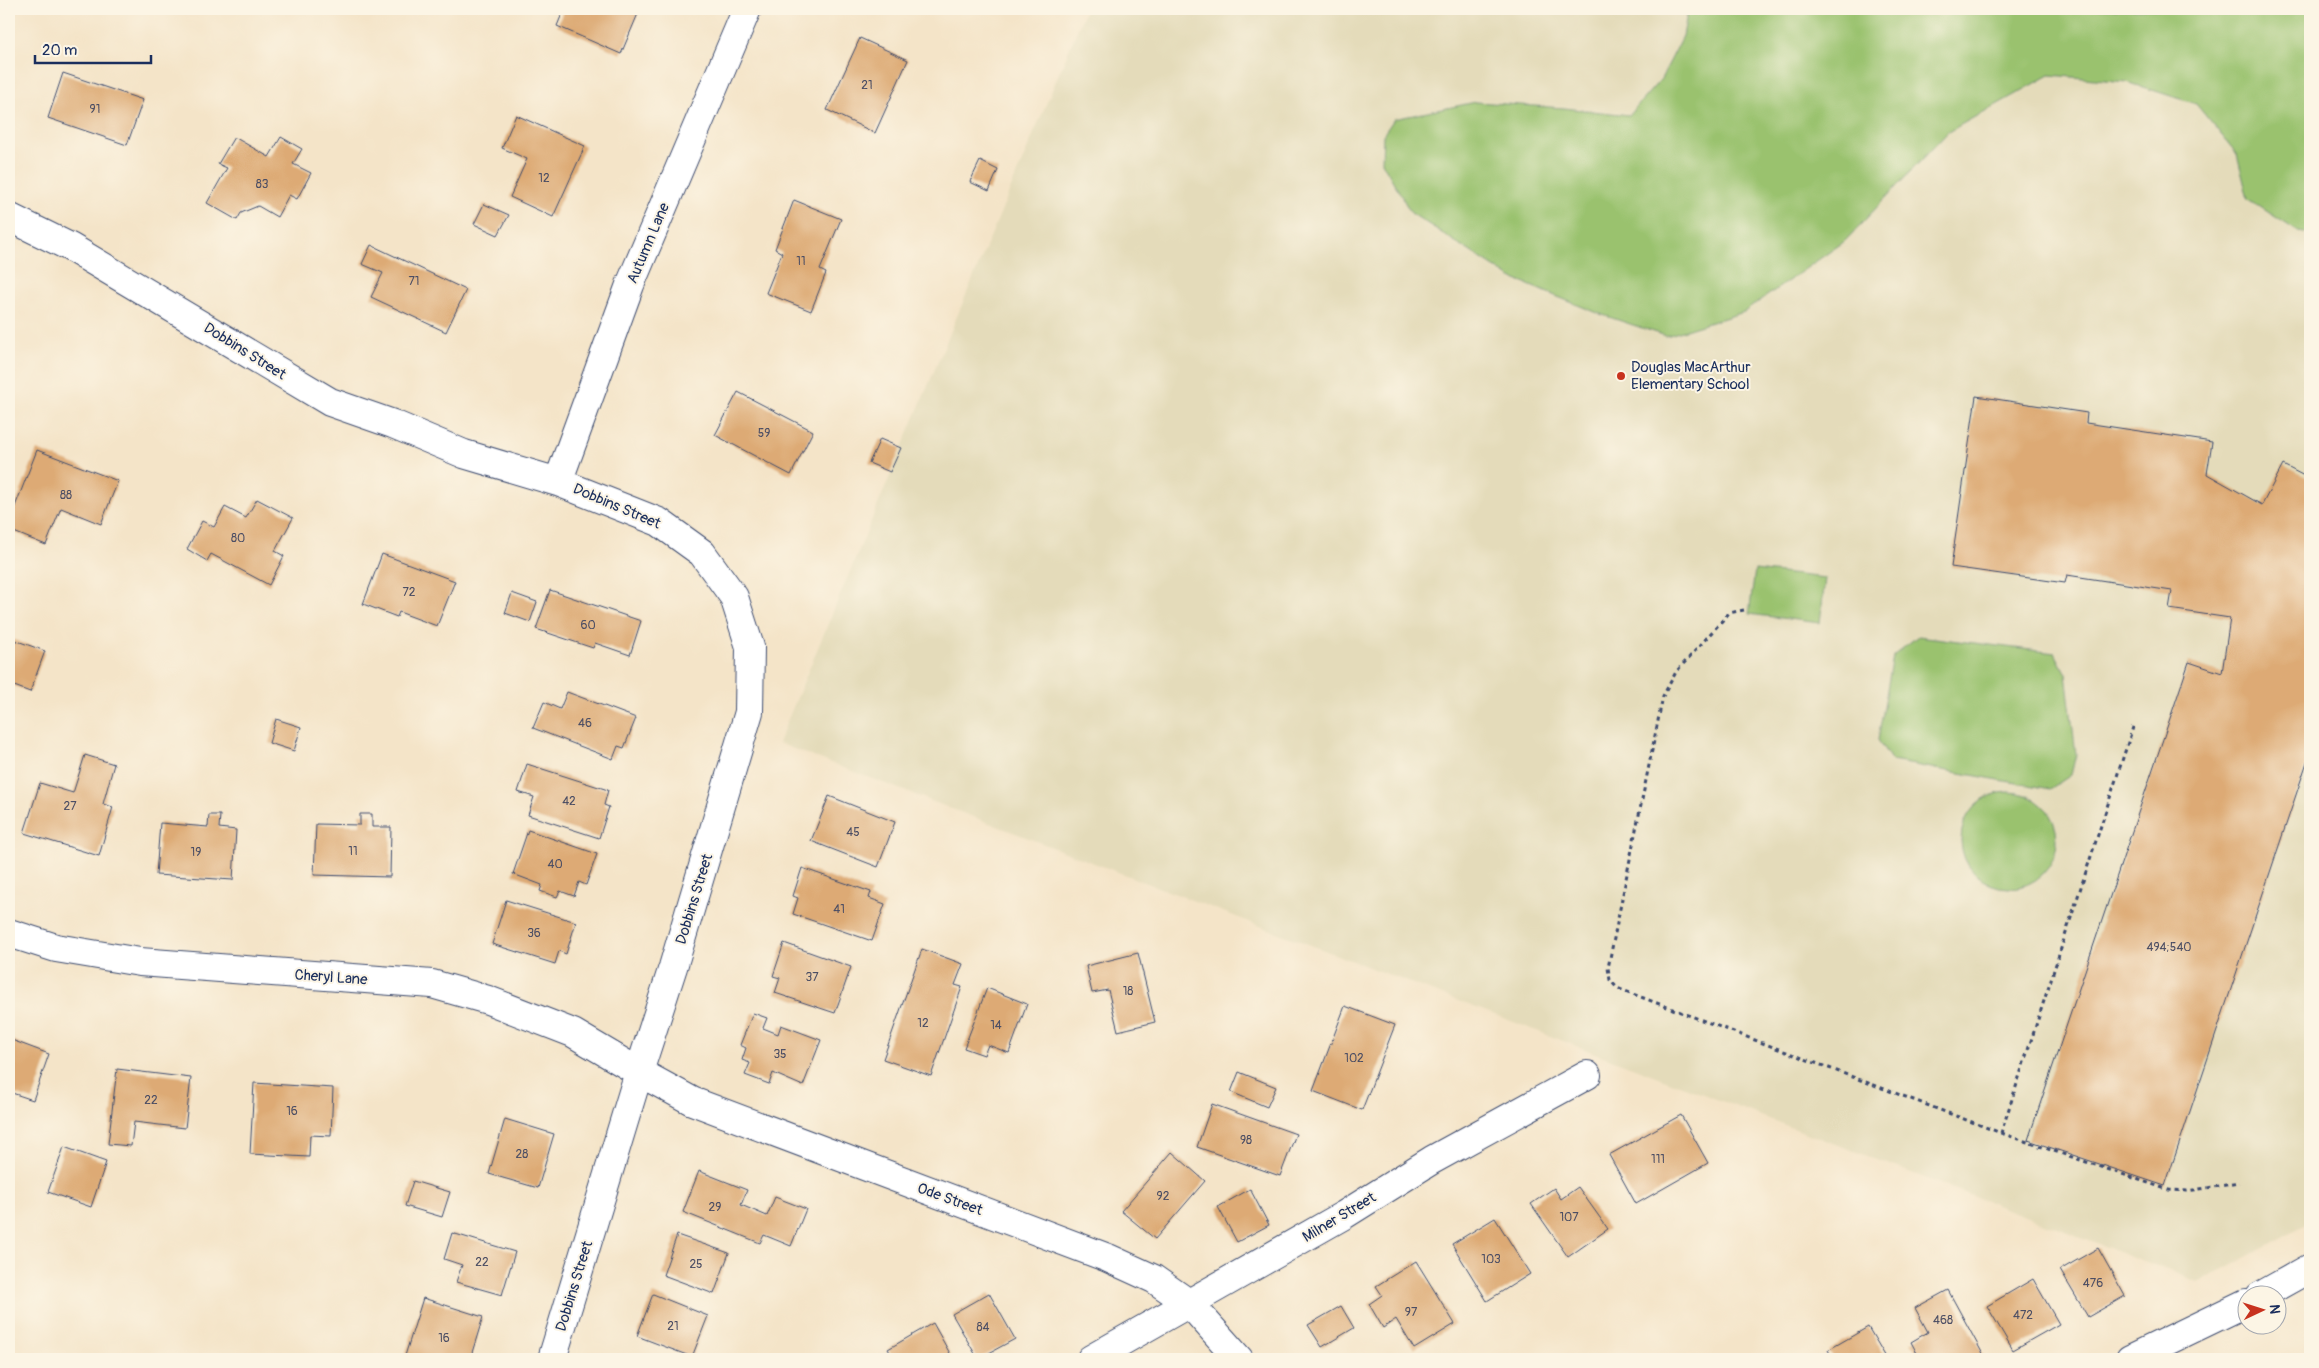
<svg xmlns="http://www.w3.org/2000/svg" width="2319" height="1368" viewBox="0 0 2319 1368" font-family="Pangolin,sans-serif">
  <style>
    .built { fill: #e4dbba }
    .green { fill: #9ac26e; stroke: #5a7866 }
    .building { fill: #ddaa74 }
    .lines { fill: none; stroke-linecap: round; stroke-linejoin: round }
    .minor-casing { stroke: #3c4a6e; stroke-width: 30 }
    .path { stroke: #3c4a6e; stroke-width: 3; stroke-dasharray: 4 4; stroke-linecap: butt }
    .minor { stroke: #fff; stroke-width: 28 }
    .poi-dot { fill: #c8321e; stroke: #fcf5e5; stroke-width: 2 }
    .labels { text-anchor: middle; stroke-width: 4; stroke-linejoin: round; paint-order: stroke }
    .number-label { font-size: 12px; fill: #4c4e64 }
    .street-label { font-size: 15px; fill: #1b2f5e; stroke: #fcf5e5 }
    .poi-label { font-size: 15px; fill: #1b2f5e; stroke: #fcf5e5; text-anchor: start }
  </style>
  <rect width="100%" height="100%" fill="#fcf5e5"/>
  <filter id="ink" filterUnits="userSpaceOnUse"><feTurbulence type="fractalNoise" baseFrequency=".02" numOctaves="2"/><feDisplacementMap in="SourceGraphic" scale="10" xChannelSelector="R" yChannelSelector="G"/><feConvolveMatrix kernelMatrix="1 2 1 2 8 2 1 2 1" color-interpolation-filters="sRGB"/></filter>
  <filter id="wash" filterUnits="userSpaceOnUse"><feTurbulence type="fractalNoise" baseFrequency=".0096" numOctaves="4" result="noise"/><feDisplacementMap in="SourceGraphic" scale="20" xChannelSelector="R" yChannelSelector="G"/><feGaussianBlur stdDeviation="1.12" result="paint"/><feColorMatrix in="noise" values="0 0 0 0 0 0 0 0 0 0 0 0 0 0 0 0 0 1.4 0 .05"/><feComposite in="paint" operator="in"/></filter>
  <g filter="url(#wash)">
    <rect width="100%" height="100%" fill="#f4e4c8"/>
    <path class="built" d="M1086,9H2310V1222L2199,1282L778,743Z"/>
    <path class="green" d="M1688,9H2310V233L2297,231L2248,199L2237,154L2196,104L2127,82L2050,75L1948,132L1845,241L1744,312L1666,336L1600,314L1511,278L1411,213L1382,162L1383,135L1394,119L1476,102L1564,108L1629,115L1661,79L1683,36Z
      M1755,570L1825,578L1820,623L1749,614Z
      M1918,636L2055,653L2066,674L2076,754L2071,775L2050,789L1892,761L1878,740L1893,656Z
      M1961 840a48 48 0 1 1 96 0a48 48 0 1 1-96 0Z"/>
    <g id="blocks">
      <path class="building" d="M564,9H640L621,54L557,26Z
        M860,38L908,60L875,133L827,110Z
        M63,73L143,100L127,145L48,118Z
        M516,115L585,146L553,217L510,197L527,159L502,148Z
        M234,137L269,157L281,137L302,149L293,164L311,173L297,199L289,195L277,217L258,206L241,213L237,220L207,203L227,168L218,164Z
        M980,161L998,170L989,191L970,182Z
        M794,200L841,219L820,270L826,273L811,311L766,293L782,253L775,249Z
        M484,204L509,215L498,235L474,224Z
        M371,245L466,290L446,332L371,297L383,273L362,264Z
        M738,392L813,431L791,475L715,435Z
        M1976,396L2087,413L2086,423L2212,442L2207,474L2262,505L2283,465L2310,479V753L2165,1186L2028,1140L2189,662L2222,673L2230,618L2169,609L2172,591L2067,575L2065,583L1951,567Z
        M880,439L901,448L890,472L869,463Z
        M37,450L118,481L101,524L61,508L46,545L9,530V522Z
        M257,499L293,518L275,551L284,556L269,585L211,554L207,561L187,549L202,521L214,527L225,507L246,518Z
        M382,554L455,581L437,626L399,612L397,617L363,604Z
        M550,590L641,621L630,655L595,643L593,648L536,629Z
        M512,593L537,602L530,622L505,613Z
        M9,638L45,651L30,692L9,684Z
        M567,692L636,718L624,748L618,746L613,759L533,728L544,702L560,709Z
        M276,719L301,727L294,751L269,743Z
        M85,755L114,764L103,804L113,807L99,856L24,833L40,783L73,793Z
        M527,764L608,790L604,805L609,807L599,838L528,815L534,797L518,792Z
        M829,796L895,822L878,867L811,841Z
        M360,814H372V827H391L390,877L314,875L316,824L360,825Z
        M209,815H220L219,828L236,830L233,880L156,875L160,823L208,827Z
        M528,830L597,854L586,885L579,882L574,896L560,891L557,897L540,891L542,885L513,874Z
        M802,868L871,892L869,898L885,904L872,941L793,914L798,898L793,896Z
        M506,900L576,922L566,954L559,951L555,964L492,944Z
        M784,943L851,967L835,1013L775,993L780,978L773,976Z
        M922,949L963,964L955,985L962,987L931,1076L883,1059Z
        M1138,953L1155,1022L1118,1031L1108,990L1092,993L1086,966Z
        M987,988L1027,1004L1009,1053L988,1045L984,1055L964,1048Z
        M1345,1006L1395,1025L1362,1110L1313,1091Z
        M753,1013L767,1018L763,1028L778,1034L781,1025L821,1040L803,1086L773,1073L769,1084L745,1075L750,1063L742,1060L746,1048L740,1045Z
        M9,1039L49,1054L33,1100L9,1092Z
        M117,1069L191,1078L185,1128L134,1122L131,1146L108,1144Z
        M1239,1072L1276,1087L1267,1107L1231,1092Z
        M254,1083L333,1088L331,1136L310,1135L309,1157L250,1154Z
        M1212,1104L1296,1134L1280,1176L1197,1147Z
        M1681,1115L1708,1163L1636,1204L1609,1155Z
        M505,1119L554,1134L538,1188L489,1174Z
        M64,1147L106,1162L91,1207L48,1192Z
        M1172,1152L1205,1181L1155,1239L1121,1211Z
        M699,1171L747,1190L741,1205L767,1216L775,1197L806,1209L791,1246L764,1235L760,1243L683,1212Z
        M413,1181L450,1192L442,1217L405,1206Z
        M1578,1187L1608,1229L1568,1257L1531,1204L1554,1188L1561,1199Z
        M1250,1189L1269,1225L1237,1242L1218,1207Z
        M1495,1218L1530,1274L1487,1301L1452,1244Z
        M452,1233L515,1252L502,1295L456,1282L462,1265L444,1259Z
        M677,1235L729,1253L714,1294L663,1275Z
        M2098,1248L2125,1296L2088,1317L2060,1270Z
        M1416,1261L1455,1324L1414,1349L1396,1319L1383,1328L1369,1304L1382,1295L1376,1286Z
        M2033,1279L2059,1324L2013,1350L1987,1306Z
        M1948,1290L1985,1358L1982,1359H1920L1911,1342L1928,1332L1915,1308Z
        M989,1293L1015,1339L978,1359L952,1314Z
        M653,1294L708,1316L692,1357L637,1336Z
        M423,1298L483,1317L470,1359H404Z
        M1341,1306L1354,1328L1322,1347L1308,1325Z
        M933,1323L953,1359H894L888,1349Z
        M1868,1327L1887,1359H1833L1828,1350Z"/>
    </g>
  </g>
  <g filter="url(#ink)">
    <use href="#blocks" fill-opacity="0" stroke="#3c4a6e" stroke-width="1"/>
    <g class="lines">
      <g class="minor-casing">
        <path id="minor" d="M9,217L70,247L330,402L393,424L464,454L558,482L659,522L702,553L734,597L750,647L749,712L673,967L639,1072L552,1359
          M558,482L630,285L747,9
          M9,933L56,948L140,962L432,984L488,1000L573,1033L639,1072L692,1101L1108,1258L1154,1279L1190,1304L1239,1359
          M2260,1296L2310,1268
          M1091,1359L1344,1215L1432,1160L1587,1075
          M2130,1359L2246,1303"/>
      </g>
      <path class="path" d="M1744,610L1729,613L1676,672L1663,696L1608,968L1610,980L1617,988L2001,1133L2134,724
        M2001,1133L2169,1190L2187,1191L2239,1183"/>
      <use href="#minor" class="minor"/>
    </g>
  </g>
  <circle class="poi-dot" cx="1621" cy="376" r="5"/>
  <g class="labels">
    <g class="number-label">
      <text x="867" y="89">21</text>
      <text x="95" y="113">91</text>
      <text x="544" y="182">12</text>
      <text x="262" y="188">83</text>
      <text x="801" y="265">11</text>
      <text x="414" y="285">71</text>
      <text x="764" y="437">59</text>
      <text x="66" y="499">88</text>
      <text x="238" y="542">80</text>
      <text x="409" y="596">72</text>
      <text x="588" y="629">60</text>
      <text x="585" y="727">46</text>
      <text x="569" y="805">42</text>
      <text x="70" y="810">27</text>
      <text x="853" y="836">45</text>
      <text x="353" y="855">11</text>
      <text x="196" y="856">19</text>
      <text x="555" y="868">40</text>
      <text x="839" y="913">41</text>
      <text x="534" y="937">36</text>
      <text x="2169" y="951">494;540</text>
      <text x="812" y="981">37</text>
      <text x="1128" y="995">18</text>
      <text x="923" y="1027">12</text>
      <text x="996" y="1029">14</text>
      <text x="780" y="1058">35</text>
      <text x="1354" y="1062">102</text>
      <text x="151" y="1104">22</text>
      <text x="292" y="1115">16</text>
      <text x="1246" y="1144">98</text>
      <text x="522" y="1158">28</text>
      <text x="1658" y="1163">111</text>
      <text x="1163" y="1200">92</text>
      <text x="715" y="1211">29</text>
      <text x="1569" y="1221">107</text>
      <text x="1491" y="1263">103</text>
      <text x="482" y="1266">22</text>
      <text x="696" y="1268">25</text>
      <text x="2093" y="1287">476</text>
      <text x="1411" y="1316">97</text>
      <text x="2023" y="1319">472</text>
      <text x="1943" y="1324">468</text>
      <text x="673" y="1330">21</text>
      <text x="983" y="1331">84</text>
      <text x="444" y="1342">16</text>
    </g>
    <g class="street-label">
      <text transform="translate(648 243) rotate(-67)" y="5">Autumn Lane</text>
      <text transform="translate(245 351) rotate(32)" y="5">Dobbins Street</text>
      <text transform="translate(617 506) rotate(23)" y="5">Dobbins Street</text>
      <text transform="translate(694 899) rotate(-73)" y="5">Dobbins Street</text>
      <text transform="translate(331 977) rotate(4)" y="5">Cheryl Lane</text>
      <text transform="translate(950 1199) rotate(20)" y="5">Ode Street</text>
      <text transform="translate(1339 1217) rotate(-31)" y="5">Milner Street</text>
      <text transform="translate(574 1286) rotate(-73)" y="5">Dobbins Street</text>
    </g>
    <g class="poi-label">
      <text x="1631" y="372">Douglas MacArthur<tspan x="1631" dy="17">Elementary School</tspan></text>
    </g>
  </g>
  <rect width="2319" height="1368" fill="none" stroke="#fcf5e5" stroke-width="30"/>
  <g transform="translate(2262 1310) rotate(86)"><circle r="24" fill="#fcf5e5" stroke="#a2a6af"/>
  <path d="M0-4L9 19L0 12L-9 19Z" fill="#c8321e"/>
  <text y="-8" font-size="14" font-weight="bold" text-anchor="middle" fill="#1b2f5e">N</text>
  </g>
  <path d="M35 55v8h116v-8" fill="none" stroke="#1b2f5e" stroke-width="2.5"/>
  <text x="42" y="55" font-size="15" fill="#1b2f5e" stroke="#fcf5e5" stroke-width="4" paint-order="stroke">20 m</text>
</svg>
